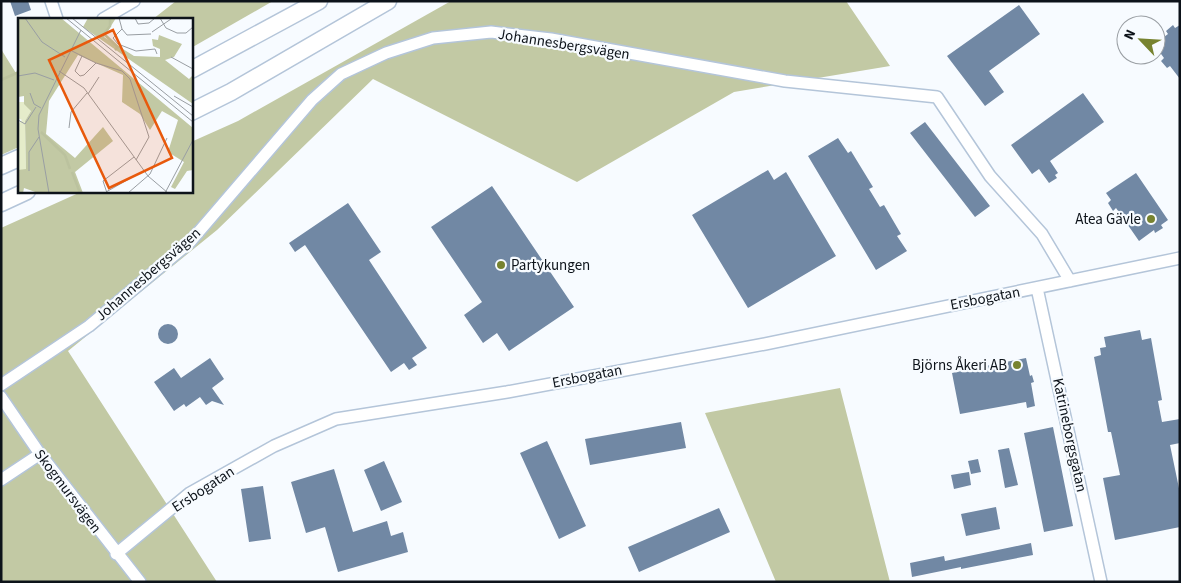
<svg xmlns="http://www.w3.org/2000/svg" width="1181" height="583" viewBox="0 0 1181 583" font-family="'Source Sans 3',sans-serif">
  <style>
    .forest { fill: #c2c9a4 }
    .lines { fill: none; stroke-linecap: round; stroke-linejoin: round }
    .stream { stroke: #bbc29e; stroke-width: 3 }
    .building { fill: #7188a4 }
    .minor-casing { stroke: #b4c5d9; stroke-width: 14 }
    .highway-casing { stroke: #b4c5d9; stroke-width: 19 }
    .minor { stroke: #fff; stroke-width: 11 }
    .highway { stroke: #fff; stroke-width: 16 }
    .poi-dot { fill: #778330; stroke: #f7fbff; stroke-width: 2 }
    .labels { text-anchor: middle; stroke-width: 4.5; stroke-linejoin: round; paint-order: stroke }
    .street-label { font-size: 15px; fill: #0d131a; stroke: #f7fbff }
    .poi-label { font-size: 15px; fill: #0d131a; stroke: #f7fbff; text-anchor: end }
    .inset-river { fill: none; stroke: #bbc29e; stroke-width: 2.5 }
    .inset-road { fill: none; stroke: #999ea3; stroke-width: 1 }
    .view { fill: #e8590c; fill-opacity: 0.15; stroke: #e8590c; stroke-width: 2.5 }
    .inset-edge { fill: none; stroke: #0d131a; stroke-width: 2.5 }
  </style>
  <rect width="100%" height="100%" fill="#f7fbff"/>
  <path class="forest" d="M176,1H273L191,48V19H153Z
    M451,1H846L890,66L734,92L577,182L373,79L217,230L68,351L217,582H1V228L83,191H191V142L238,121Z
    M1,49L19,78V147L1,155Z
    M840,388L890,582H776L705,413Z"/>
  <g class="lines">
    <path class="stream" d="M1,80L19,72"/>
  </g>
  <path class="building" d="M10,1H28L31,10L15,16Z
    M1019,5L1040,34L989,71L1004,92L985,106L947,56Z
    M1173,25L1175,28L1180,25V79L1170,66L1167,68L1161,61L1164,58L1156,47V43L1168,34L1166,31Z
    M1083,93L1104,122L1050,161L1058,173L1055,175L1057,178L1049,183L1039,169L1032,174L1011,145Z
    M925,122L990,206L975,217L910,133Z
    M838,138L848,153L851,151L873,187L869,189L880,207L884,205L901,234L897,236L907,251L876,270L808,156Z
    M768,170L774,180L786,172L836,256L748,308L692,215Z
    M1136,173L1168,220L1161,225L1163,228L1155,233L1154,230L1139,241L1116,208L1113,211L1108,203L1111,200L1106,193Z
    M492,186L574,307L509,351L497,333L483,343L464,315L482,302L431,227Z
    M348,203L381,252L369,260L427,348L412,358L417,365L409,370L404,363L391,372L305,245L295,252L289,243Z
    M158 334a10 10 0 1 1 20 0a10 10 0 1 1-20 0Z
    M1140,330L1142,340L1151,338L1162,400L1158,401L1162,422L1180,419V443L1170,445L1180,493V527L1115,540L1103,478L1120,475L1111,432H1108L1094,357L1101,355L1100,348L1106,347L1104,337Z
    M210,358L224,379L212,388L224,405L212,401L206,405L200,397L186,407L184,404L174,411L154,382L174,368L181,378Z
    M1026,358L1030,376L1032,375L1034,382L1031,383L1035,406L1027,408L1026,402L960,414L952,373Z
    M681,422L686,448L590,465L585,439Z
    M1053,427L1073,526L1044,532L1024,433Z
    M547,441L586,526L559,539L520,453Z
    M1009,448L1018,485L1005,488L998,450Z
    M978,459L981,472L971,474L968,461Z
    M384,461L402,502L381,511L364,470Z
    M334,469L353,532L387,521L391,536L403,532L408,552L338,572L325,527L306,533L291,482Z
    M969,472L971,485L954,489L951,475Z
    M263,486L271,539L249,542L241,489Z
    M996,507L1000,529L966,536L961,514Z
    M719,508L730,532L639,572L628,547Z
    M1031,543L1033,555L961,569V567L912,577L910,563L944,556L945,561Z"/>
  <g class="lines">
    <g class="minor-casing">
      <path id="minor" d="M51,1L57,19
        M103,19L134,1
        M1037,288L1101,582
        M1,385L89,326L190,242L312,100L341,74L386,53L433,38L491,32L551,39L785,81L937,97L990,176L1042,234L1070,281
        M1,397L40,454L140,582
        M1,480L40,454
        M116,554L190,493L274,446L336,419L507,392L765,344L1180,258"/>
    </g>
    <g class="highway-casing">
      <path id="highway" d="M191,70L319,1
        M191,112L231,92L388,1
        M1,166L19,158
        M1,203L27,191"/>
    </g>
    <use href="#minor" class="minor"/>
    <use href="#highway" class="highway"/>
  </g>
  <g class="poi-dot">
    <circle cx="1151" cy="219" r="5"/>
    <circle cx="501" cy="265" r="5"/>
    <circle cx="1017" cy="365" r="5"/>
  </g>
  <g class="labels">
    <g class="street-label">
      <text transform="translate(564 44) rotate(9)" y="5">Johannesbergsvägen</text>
      <text transform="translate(148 274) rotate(-41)" y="5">Johannesbergsvägen</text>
      <text transform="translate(985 298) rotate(-11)" y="5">Ersbogatan</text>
      <text transform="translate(587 376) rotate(-11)" y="5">Ersbogatan</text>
      <text transform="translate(1070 435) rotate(78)" y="5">Katrineborgsgatan</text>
      <text transform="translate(203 489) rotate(-33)" y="5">Ersbogatan</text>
      <text transform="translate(68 491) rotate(53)" y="5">Skogmursvägen</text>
    </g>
    <g class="poi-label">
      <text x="1141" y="224">Atea Gävle</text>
      <text x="511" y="270" text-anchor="start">Partykungen</text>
      <text x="1007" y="370">Björns Åkeri AB</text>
    </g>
  </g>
  <g transform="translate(18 18)">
    <rect width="175" height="175" fill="#f7fbff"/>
    <path d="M0,84H6L13,93L7,103L8,152H0V106L4,102L0,100Z" fill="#e5ecca"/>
    <path d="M1,0H43L175,110V152L169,153L157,171L153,169L166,144L150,134L160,102L144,93L132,112L122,96L104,84L105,57L60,37L31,83L28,116L57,140L85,109L95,123L57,154L65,175H20L6,170L5,175H0V152L8,151L7,103L13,93L6,86V78L0,79ZM70,0H98L86,19L116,38L142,39V31L135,28L134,21L140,22L141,17L164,26L156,39L147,42L171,61L175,57V86L65,9Z" fill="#c2c9a4"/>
    <path class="inset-river" d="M92,0V8L86,16L100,29L97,32M23,114L47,137L52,151M54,154L62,175"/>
    <path class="inset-road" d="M7,0L24,24L47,39M48,0L175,104M54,0L175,98M101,0L104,11L109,17L133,16M117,0L120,6L131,5L137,0M142,0L148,10L159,15H168L175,9M104,11L95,20L100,26L118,33L137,31L139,36M134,14L153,1M52,32L78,45L104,53L112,61L131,119L118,142M64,38L57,53L62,58L66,57L78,45M153,39L175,51M41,53L66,70L130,158L150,175M0,58L17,55L36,62M12,75L16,86L23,90M70,76L81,59M156,78L175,89M0,102L7,106L18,89M51,110L53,94L69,75M11,153V134L21,119M88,174L118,157M31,175L20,111L21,97L63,12M89,175L85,163L116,139M110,175L132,156L149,120M147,175L175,122"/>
    <path class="view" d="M95,12L154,140L91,170L31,42Z"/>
    <rect width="175" height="175" class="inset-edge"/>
  </g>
  <rect width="1181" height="583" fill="none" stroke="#0d131a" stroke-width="5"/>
  <g transform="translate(1141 40) rotate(295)"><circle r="24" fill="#f7fbff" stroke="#999ea3"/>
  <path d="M0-4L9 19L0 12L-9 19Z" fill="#778330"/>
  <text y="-8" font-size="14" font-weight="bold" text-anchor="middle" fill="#0d131a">N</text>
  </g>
</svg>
